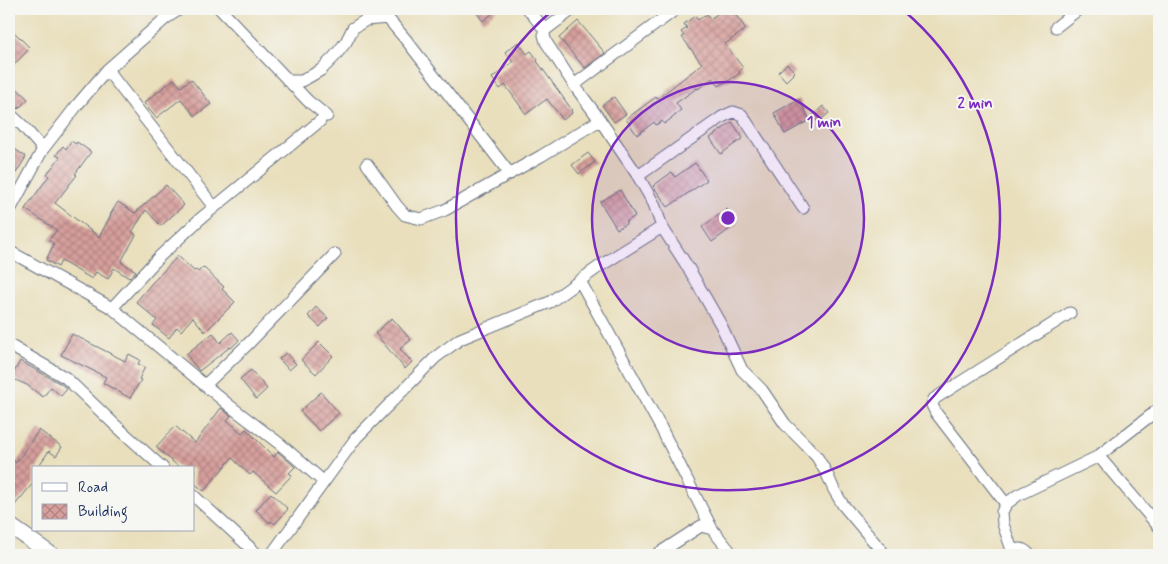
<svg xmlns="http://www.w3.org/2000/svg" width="1168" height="564" viewBox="0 0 1168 564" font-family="Mynerve,sans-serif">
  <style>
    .building { fill: url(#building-cross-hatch) }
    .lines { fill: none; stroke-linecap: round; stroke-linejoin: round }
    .minor-casing { stroke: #636d7f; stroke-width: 13 }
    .tertiary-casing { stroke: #636d7f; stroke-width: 17 }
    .minor { stroke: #fff; stroke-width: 11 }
    .tertiary { stroke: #fff; stroke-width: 15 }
    .ring { fill: none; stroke: #7b2cbf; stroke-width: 2.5 }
    .centre { fill: #7b2cbf; stroke: #f6f6f2; stroke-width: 2.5 }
    .ring-label { font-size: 15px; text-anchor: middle; font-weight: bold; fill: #7b2cbf; stroke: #f6f6f2; stroke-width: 4; stroke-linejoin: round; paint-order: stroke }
  </style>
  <defs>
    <pattern id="building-cross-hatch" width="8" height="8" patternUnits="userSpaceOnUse" patternTransform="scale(1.25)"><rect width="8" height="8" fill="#d79f9b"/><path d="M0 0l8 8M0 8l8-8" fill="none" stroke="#ae8282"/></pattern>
  </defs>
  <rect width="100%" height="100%" fill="#f6f6f2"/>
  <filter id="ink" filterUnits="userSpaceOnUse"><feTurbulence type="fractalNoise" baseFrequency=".02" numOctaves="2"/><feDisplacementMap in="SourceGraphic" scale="10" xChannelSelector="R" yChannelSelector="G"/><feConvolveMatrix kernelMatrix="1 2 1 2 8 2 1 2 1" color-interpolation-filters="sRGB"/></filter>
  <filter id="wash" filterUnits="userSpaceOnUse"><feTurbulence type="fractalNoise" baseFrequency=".0096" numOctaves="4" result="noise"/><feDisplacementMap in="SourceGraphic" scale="20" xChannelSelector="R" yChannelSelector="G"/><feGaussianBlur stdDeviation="1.12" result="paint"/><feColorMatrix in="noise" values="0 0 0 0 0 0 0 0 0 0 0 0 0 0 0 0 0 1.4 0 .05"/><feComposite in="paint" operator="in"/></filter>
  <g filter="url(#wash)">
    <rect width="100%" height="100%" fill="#e9dfbc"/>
    <g id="blocks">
      <path class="building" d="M474,9H498L483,21Z
        M724,9H729L734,15L735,14L746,29L725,44L743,68L739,72L740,73L725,83V82L719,86L713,78L698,89L697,88L676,103L681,110L676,114V115L664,124L662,121L656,125L654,122L637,135L626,119L656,97L657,99L702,64L682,37L684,36L681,32L687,28L684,24L695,16L698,20L707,14L710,19Z
        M578,21L605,53L585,68L559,38Z
        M9,27L30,48L9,70Z
        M518,42L527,54L531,51L538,60L537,61L572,110L571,111L572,113L563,120L547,99L526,114L505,85L500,89L492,78L513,62L505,52Z
        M787,64L795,72L786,81L778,72Z
        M174,79L181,87L191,79L211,104L195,116L181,99L156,118L144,103Z
        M9,81L28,99L18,109L9,100Z
        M614,97L626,114L614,122L602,105Z
        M799,99L810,120L785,134L774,113Z
        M823,106L829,113L818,122L812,116Z
        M732,122L743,138L721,154L710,138Z
        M71,141L76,144L77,142L91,152L75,174L77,175L55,203L99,237L111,215H110L118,202L135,213L166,185L184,205L161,226L146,210L132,232L136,235L121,262L136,271L129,278L114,268L108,279L96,272L92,279L61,261L58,267L46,260L54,244L49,240L57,230L25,209L49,176L47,174L60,157L56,155L63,146L66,149Z
        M9,145L26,157L16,173L9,168Z
        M588,153L595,162L579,174L572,165Z
        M695,163L707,180L668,207L653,186L672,172L675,177Z
        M620,190L635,216L626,222V224L617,229L600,202Z
        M727,209L737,224L712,242L702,227Z
        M178,256L194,271L196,270L198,272L203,267L224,287L222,289L235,302L205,332L193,317L181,331L177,327L169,338L153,325L157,320L136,302L151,284Z
        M316,307L328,318L320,327L308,316Z
        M392,318L411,340L400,349L412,362L405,369L375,333Z
        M232,332L239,340L231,348L230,347L199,371L186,354L213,333L220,343Z
        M72,334L125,361L129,354L140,360L138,364L145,367L139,379L141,380L130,398L103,383L106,377L61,355Z
        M319,342L333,356L316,374L301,360Z
        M286,353L296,364L289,370L279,359Z
        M20,361L61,384L67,389L61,396L51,387L43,397L27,385L11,378Z
        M251,370L267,389L256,399L240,379Z
        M321,392L339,413L319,431L300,411Z
        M221,408L231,416L227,420L242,433L246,429L274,457L278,452L295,467L289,473L292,475L276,492L253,472L250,475L232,458L204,491L194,483V468H180L156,447L175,426L195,443Z
        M39,430L62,447L56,456L49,451L37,468H34V482L15,505L9,501V492L14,486L9,482V457L16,463Z
        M271,493L288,509L275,524L271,521L270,523L256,510Z"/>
    </g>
  </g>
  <g filter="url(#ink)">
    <use href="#blocks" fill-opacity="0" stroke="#636d7f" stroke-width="1"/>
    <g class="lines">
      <g class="minor-casing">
        <path id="minor" d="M220,9L308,101L327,116
          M380,9L407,41L510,174
          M528,9L545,30L544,35L546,42L574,85L600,120L638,176L654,204L662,227L689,269L721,325L742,370L762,390L785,424L806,445L817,457L827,474L834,490L843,505L885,555
          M1056,27L1079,9
          M545,30L573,9
          M107,70L214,207
          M288,81H302L321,70L334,57L346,42L353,28L366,20L388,18
          M574,85L676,9
          M9,113L22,125L43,149
          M367,164L397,206L405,215L421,219L445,210L541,156L600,120
          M638,176L722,117L733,112L742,115L803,208
          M9,212L43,149L78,104L107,70L166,18L180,9
          M9,251L112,308L230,406L280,444L324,482
          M580,281L661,428L712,529
          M112,308L159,257L200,219L320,121
          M9,345L66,378L113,423L163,468
          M205,385L249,343L335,254
          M1097,457L1159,409
          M194,496L258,555
          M1006,504L936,413L932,405L934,399L1070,313
          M1013,553L1003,524L1002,512L1006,504L1018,495L1097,457L1101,459L1159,527
          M271,555L356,438L436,357L460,339L550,302L600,266L662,227
          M656,555L701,526L712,529L733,555
          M1012,555C1017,545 1024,549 1030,555"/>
      </g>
      <g class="tertiary-casing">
        <path id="tertiary" d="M9,525L52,555"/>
      </g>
      <use href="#minor" class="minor"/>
      <use href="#tertiary" class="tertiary"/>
    </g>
  </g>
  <circle cx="728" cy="218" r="136" fill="#7b2cbf" fill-opacity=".12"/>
  <g class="ring">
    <circle cx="728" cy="218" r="136"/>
    <path d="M903 10A272 272 0 1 1 553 10"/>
  </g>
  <circle cx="728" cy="218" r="8" class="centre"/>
  <g class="ring-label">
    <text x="975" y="108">2 min</text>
    <text x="824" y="127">1 min</text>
  </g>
  <rect width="1168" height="564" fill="none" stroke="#f6f6f2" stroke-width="30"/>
  <rect x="32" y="466" width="162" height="65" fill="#f6f6f2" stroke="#9ea6b7"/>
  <rect x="42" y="483" width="25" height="8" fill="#ffffff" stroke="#9ea6b7"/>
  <text x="78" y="492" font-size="15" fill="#1b2f5e">Road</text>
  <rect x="42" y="504" width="25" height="15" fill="url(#building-cross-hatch)" stroke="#9ea6b7"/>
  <text x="78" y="516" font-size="15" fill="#1b2f5e">Building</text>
</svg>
